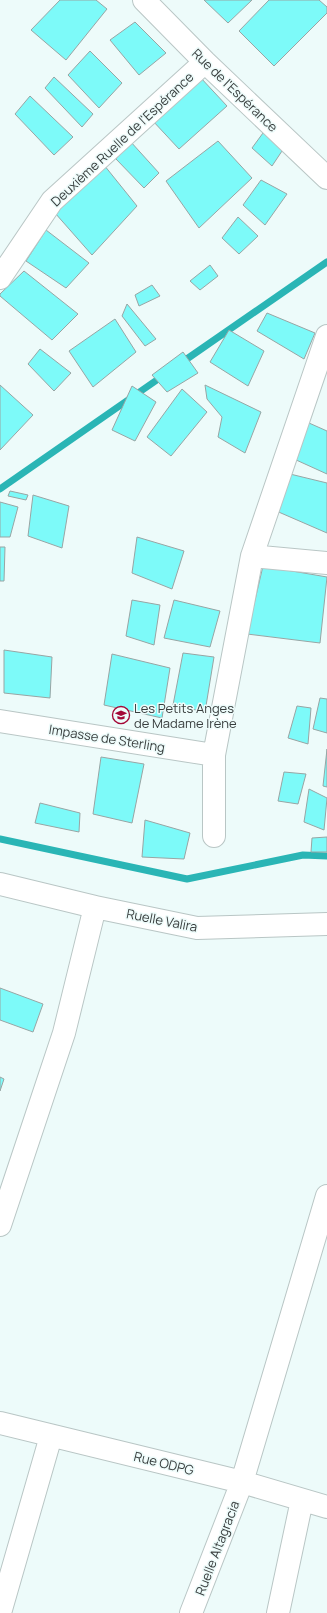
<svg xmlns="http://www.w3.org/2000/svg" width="327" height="1613" viewBox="0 0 327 1613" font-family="Manrope,sans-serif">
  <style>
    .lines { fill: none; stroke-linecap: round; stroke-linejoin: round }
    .stream { stroke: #2ab5b5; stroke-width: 7 }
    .building { fill: #7dfaf9; stroke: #98a5a4 }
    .minor-casing { stroke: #b9c6c5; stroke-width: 24 }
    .minor { stroke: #fff; stroke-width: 22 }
    .labels { text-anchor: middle; stroke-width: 3; stroke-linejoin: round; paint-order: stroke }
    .street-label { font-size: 13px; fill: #383d3d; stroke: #edfbfa }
    .poi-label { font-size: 13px; fill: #383d3d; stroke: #edfbfa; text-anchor: start }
  </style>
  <rect width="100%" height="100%" fill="#edfbfa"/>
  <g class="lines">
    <path class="stream" d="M181,363L327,262
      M0,489L164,375
      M0,839L187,879L303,855L327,856"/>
  </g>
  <path class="building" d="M60,0H96L107,9L66,60L31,30Z
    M204,0H252L228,23Z
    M269,0H319L327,7V13L274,66L239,31Z
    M135,22L166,53L139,75L110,40Z
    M90,51L122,83L99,108L68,75Z
    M54,77L93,114L82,127L45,88Z
    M200,77L227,106L179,149L152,120Z
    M30,96L73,137L54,155L15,114Z
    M263,133L284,148L272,166L252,148Z
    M130,141L159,173L144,188L116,159Z
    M218,141L252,178L199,228L166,181Z
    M104,165L137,206L92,255L55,213Z
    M261,180L287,194L265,225L243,205Z
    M238,217L258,236L239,254L222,238Z
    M46,230L89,263L66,288L26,261Z
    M210,265L218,276L200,290L190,281Z
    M24,271L78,314L52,340L0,296V294Z
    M152,285L160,296L139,306L135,295Z
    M127,304L156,339L145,346L122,316Z
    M267,313L315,333L304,359L257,331Z
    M115,319L136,352L93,387L69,351Z
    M229,330L264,351L248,386L210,362Z
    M40,349L71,373L54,391L28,364Z
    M183,352L198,373L167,392L152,375Z
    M0,385L33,415L0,450Z
    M205,385L261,412L245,453L218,437L222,417L207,399Z
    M132,386L156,402L135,441L112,430Z
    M182,389L207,412L171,456L147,437Z
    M309,423L327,431V474L294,459Z
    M290,474L327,483V533L274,510Z
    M10,491L28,495L26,500L8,496Z
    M33,495L69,506L62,548L28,536Z
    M0,502L18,507L10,537H0Z
    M137,537L184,551L172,589L132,573Z
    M0,547H5L4,581H0Z
    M263,566L327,577L320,643L247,634Z
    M132,600L160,605L154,645L126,636Z
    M174,600L220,611L210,647L164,638Z
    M4,650L52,657L50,698L4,693Z
    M183,653L214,657L205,712L173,705Z
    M112,654L170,668L162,718L104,705Z
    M320,698L327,699V733L313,729Z
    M297,706L311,708L308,744L288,738Z
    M327,749V787L323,786Z
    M101,757L144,764L132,823L93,814Z
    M284,772L306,774L298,804L278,801Z
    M309,789L327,798L324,830L304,822Z
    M40,803L80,813L79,832L35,823Z
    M145,820L190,833L184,859L142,857Z
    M327,837V852H311L312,838Z
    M0,988L43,1004L33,1032L0,1020Z
    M0,1077L4,1079L0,1091Z"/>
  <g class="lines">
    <g class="minor-casing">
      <path id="minor" d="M144,0L205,62L327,178
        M0,278L52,201L205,62
        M252,556L327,563
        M0,721L214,755
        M214,836V755L252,556L327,336
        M0,884L95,907L197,928L327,924
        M0,1225L64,1033L95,907
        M0,1423L242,1482L327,1507
        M0,1613L51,1436
        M191,1613L242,1482L327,1196
        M278,1613L302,1500"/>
    </g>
    <use href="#minor" class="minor"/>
  </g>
  <defs>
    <g id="school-ring" transform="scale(0.9)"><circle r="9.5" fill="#edfbfa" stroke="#a40737" stroke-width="1.5"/><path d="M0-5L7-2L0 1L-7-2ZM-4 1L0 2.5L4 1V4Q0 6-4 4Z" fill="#a40737"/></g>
  </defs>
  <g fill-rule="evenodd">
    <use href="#school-ring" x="121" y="715"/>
  </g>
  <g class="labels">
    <g class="street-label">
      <text transform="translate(235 90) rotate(44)" y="5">Rue de l'Espérance</text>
      <text transform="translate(122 139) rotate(-43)" y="5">Deuxième Ruelle de l'Espérance</text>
      <text transform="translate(107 738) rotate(9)" y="5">Impasse de Sterling</text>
      <text transform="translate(162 920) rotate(11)" y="5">Ruelle Valira</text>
      <text transform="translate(164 1463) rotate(14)" y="5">Rue ODPG</text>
      <text transform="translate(217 1548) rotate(-69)" y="5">Ruelle Altagracia</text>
    </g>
    <g class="poi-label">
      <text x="134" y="713">Les Petits Anges<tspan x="134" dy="15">de Madame Irène</tspan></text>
    </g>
  </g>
</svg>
